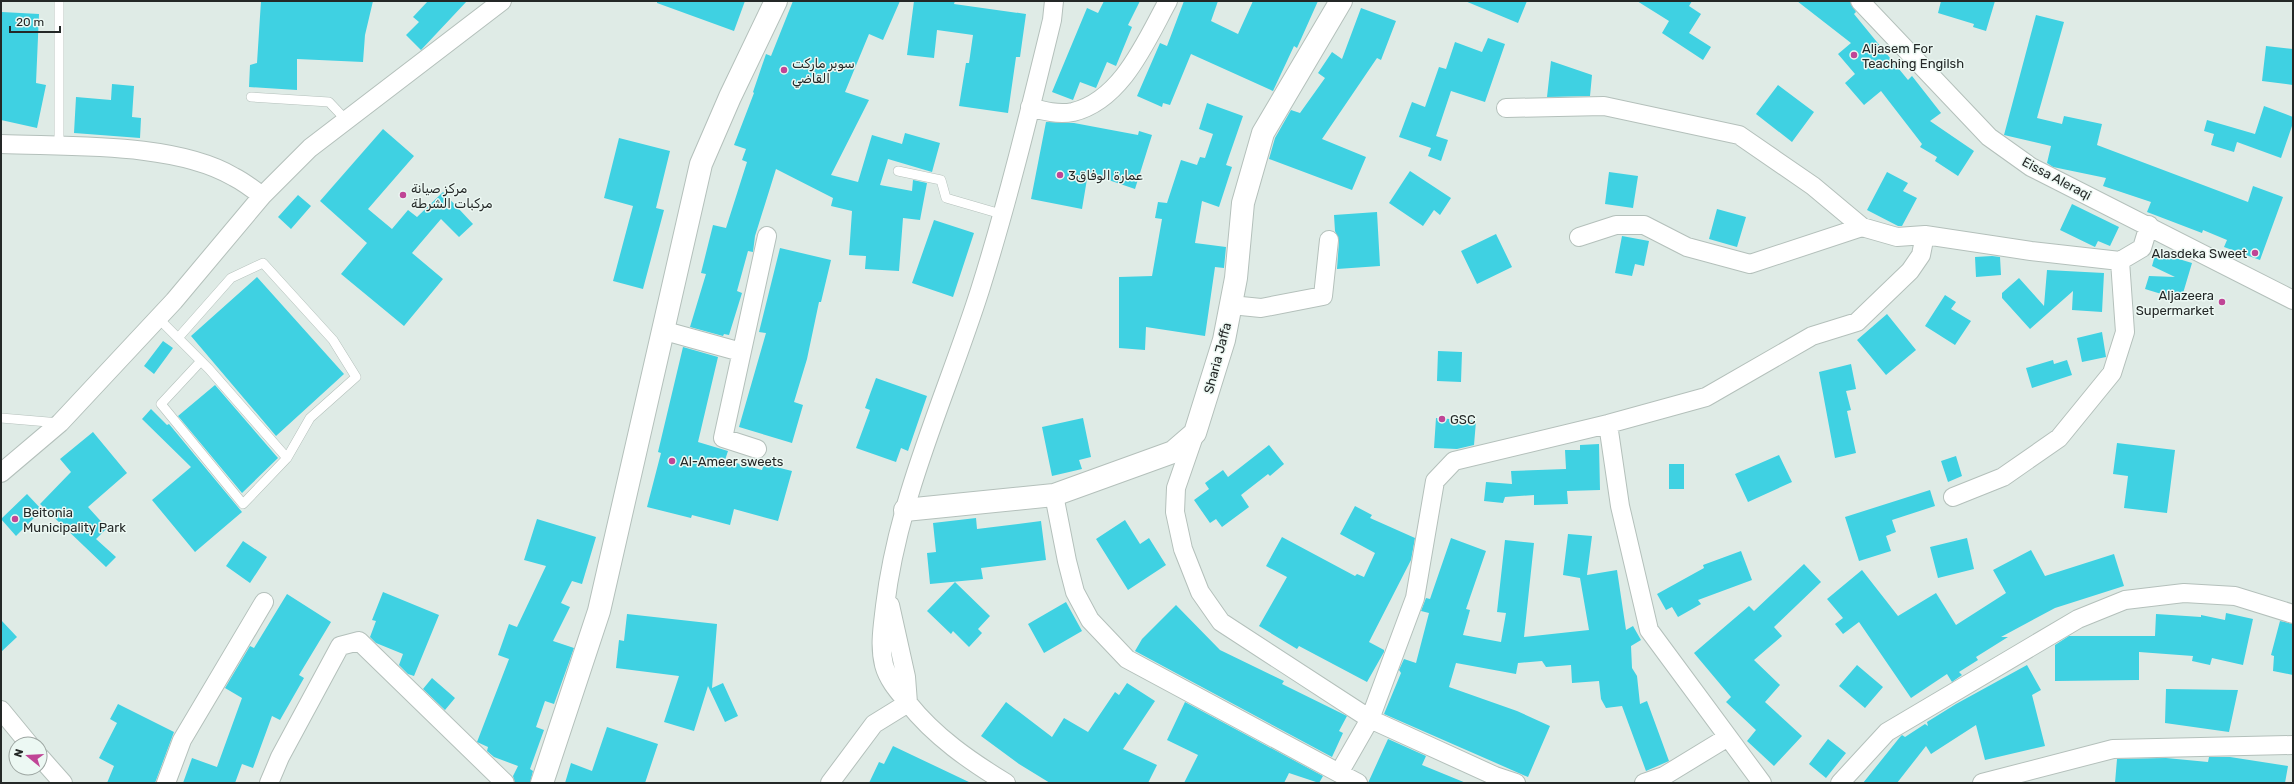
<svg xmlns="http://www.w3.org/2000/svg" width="2294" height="784" viewBox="0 0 2294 784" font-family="Rubik,Vazirmatn,sans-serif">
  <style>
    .building { fill: #3fd1e2 }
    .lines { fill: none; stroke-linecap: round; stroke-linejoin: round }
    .lane-casing { stroke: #b4c0bb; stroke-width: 10 }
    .street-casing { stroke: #b4c0bb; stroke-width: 20 }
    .secondary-casing { stroke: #b4c0bb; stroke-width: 24 }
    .lane { stroke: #fff; stroke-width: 9 }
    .street { stroke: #fff; stroke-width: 18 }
    .secondary { stroke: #fff; stroke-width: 22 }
    .poi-dot { fill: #c04596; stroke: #ecf8f3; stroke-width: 1.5 }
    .labels { text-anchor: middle; stroke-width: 3; stroke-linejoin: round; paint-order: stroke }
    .poi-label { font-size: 13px; fill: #242827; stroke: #ecf8f3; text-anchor: start }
    .street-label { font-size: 13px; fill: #242827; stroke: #ecf8f3 }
  </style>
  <rect width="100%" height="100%" fill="#dfebe6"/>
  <path class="building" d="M261,1H373L365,35L363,62L297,59V90L249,87L250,65L257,63Z
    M428,1H467L421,50L406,35L419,22L413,17Z
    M657,1H745L734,31L657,3Z
    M793,1H900L883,40L869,34L845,92L869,100L831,175L858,182L872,135L902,144L905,133L940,143L932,172L888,159L880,185L912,191L913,180L927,183L920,220L903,218L899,271L865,269L866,256L849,255L852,211L831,206L833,198L776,169L755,236L753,252L748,251L737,291L742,293L729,335L724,334L723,336L690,327L706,274L701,273L713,225L726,228L747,162L742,160L746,149L734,145L754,93L753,92L766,54L771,56Z
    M914,1H955L954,4L1026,14L1020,57H1016L1008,113L959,106L966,63H969L973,35L937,30L934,58L907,55Z
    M1104,1H1140L1128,25L1132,27L1116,66L1107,62L1096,88L1080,82L1073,100L1052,92L1087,8L1098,13Z
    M1184,1H1218L1211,21L1238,34L1253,1H1318L1297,48L1294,46L1273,91L1191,54L1170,105L1163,103L1162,107L1137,96L1160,43L1167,46Z
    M1465,1H1527L1518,23Z
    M1637,1H1692L1689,6L1701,14L1689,33L1711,47L1703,60L1662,33L1669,21Z
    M1797,1L1850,2L1856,12L1854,14L1908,80L1912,76L1941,113L1930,121L1974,151L1958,176L1935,161L1937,157L1920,147L1922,144L1881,91L1864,105L1845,83L1855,74L1838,54L1851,43Z
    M1941,1H1995L1986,31L1973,27L1974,24L1938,13Z
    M1361,8L1396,21L1381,60L1377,58L1322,139L1366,157L1352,190L1269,159L1275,138L1291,110L1300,113L1325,78L1318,73L1332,52L1342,59Z
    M2,12L39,14L36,83L46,85L37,128L1,120Z
    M2036,15L2064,22L2037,118L2062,124L2064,116L2102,124L2097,145L2248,202L2253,186L2283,197L2260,260L2224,247L2227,240L2203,230L2202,233L2147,212L2151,202L2103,186L2106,178L2053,167L2047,163L2051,146L2004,135Z
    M1488,38L1505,44L1485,102L1451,91L1436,136L1448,140L1441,161L1428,156L1431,148L1399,137L1412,102L1425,107L1439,67L1446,69L1455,42L1482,52Z
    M2266,46L2293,49V85L2262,81Z
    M1551,61L1592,75L1590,96L1547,97Z
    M112,84L134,86L132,117L141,118L140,138L74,133L76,97L111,100Z
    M1778,85L1814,112L1792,142L1756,114Z
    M1207,103L1243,116L1226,165L1232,167L1219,207L1202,201L1195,243L1226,247L1224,268L1215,267L1205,336L1146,327L1145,350L1119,348V277L1152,276L1162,219L1155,218L1158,202L1167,203L1181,160L1197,165L1200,157L1205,158L1213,134L1199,129Z
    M2264,106L2293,117V123L2281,158L2237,142L2234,152L2211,145L2214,134L2204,131L2207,120L2255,134Z
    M1046,122L1074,123L1138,135L1139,131L1152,135L1135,189L1088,173L1082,209L1031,199Z
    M383,129L414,156L368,209L392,229L408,210L417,217L443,192L473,224L459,237L441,219L412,253L443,279L404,326L341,274L367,243L320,201Z
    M619,138L670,151L656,208L664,210L643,289L613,281L633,206L604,198Z
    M1410,171L1451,198L1440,215L1434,210L1423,226L1389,203Z
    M1609,172L1638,176L1633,208L1605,204Z
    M1887,172L1908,183L1903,191L1917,198L1902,226H1898L1867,210Z
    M298,195L311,206L291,229L278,217Z
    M2072,204L2119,227L2110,246L2098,241L2095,247L2060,230Z
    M1717,209L1746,217L1737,247L1709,239Z
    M1377,212L1380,266L1337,269L1339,241L1335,231L1334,215Z
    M934,220L974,233L953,297L912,283Z
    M1496,234L1512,267L1477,284L1461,251Z
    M1622,236L1649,241L1644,266L1635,264L1632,276L1615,273Z
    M780,248L831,260L821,302H819L807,359L794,402L803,405L792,443L739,427L766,333L759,332Z
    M2156,252L2192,263L2181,300L2145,289L2149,276L2175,277L2152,266Z
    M1992,256L2000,257L2001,275L1976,277L1975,257Z
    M2047,270L2104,273L2102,312L2072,310L2073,291L2030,329L2002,298V293L2019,278L2044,306Z
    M257,277L344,374L276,436L191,336Z
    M1945,295L1956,302L1951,309L1971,321L1955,345L1925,326Z
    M1887,314L1916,350L1886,375L1857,340Z
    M2102,332L2106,357L2082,362L2077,338Z
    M163,341L173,348L154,374L144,366Z
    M683,347L718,357L698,442L728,451L725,460L762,470L764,464L792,471L778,521L734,509L730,525L692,515L691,518L647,507L661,453L658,452Z
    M1438,351L1462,352L1461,382L1437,381Z
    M2053,360L2054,364L2067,360L2072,375L2032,388L2026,368Z
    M1851,364L1856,389L1846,391L1851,410L1847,411L1856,453L1835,458L1819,372Z
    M876,378L927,396L908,451L901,448L896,462L856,448L870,410L865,408Z
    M215,385L278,458L242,493L178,416Z
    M151,409L167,425L169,424L242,512L195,552L152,500L191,467L142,419Z
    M1083,418L1091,457L1079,460L1082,469L1052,476L1042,427Z
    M1436,418L1476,421L1474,445L1457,449L1434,448Z
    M93,432L127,473L88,507L107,528L96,539L116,557L106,567L40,504L71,472L60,459Z
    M2117,443L2175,450L2167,513L2124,508L2128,476L2113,474Z
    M1599,444L1600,490L1567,491L1568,504L1534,505V495L1505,497L1503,503L1484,501L1486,482L1512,484L1511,471L1566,469L1565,450H1580V445Z
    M1269,445L1284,464L1270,476L1268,474L1241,495L1249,507L1222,527L1216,519L1210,523L1194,500L1209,489L1205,483L1223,470L1228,477Z
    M1779,455L1792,482L1748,502L1735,474Z
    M1956,456L1962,476L1948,482L1941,461Z
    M1669,464H1684V489H1669Z
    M1930,490L1935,506L1892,520L1896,532L1886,536L1891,551L1859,561L1845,517Z
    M27,494L42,510L16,536L1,519Z
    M1355,506L1372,515L1370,518L1415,538L1411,560L1369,642L1384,650V652L1367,682L1299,646L1297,649L1259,626L1287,577L1266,566L1282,537L1355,576L1357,574L1364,577L1375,553L1340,534Z
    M976,518L977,529L1041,521L1046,560L981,568L983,579L930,584L927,553L936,552L933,523Z
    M537,519L596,537L582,584L572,581L561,603L570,607L553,641L574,648L554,704L545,701L536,727L544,730L530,769L533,771L530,783H515L513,776L518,766L494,757L487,751L488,747L477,742L509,659L498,655L509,624L517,627L546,566L524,560Z
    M1125,520L1140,544L1149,538L1166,565L1128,590L1096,539Z
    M1568,534L1592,536L1587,575L1617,570L1626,630L1633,626L1641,640L1631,646L1632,668L1637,676L1640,704L1647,701L1669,761L1646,771L1622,706L1606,708L1601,699L1599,681L1572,683L1571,665L1546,667L1542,661L1518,663L1516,674L1456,663L1449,687L1517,711L1550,726L1528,777L1384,714L1401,673L1399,670L1404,659L1416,663L1429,613L1421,611L1426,598L1430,599L1451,538L1486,551L1466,609L1470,610L1463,635L1501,642L1506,613L1497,612L1505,540L1534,543L1524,637L1589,630L1580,578L1563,575Z
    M1967,538L1974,569L1938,578L1930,547Z
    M243,541L267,557L250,583L226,566Z
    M2031,550L2045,576L2114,554L2124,586L2055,608L2001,637H2008L1976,657L1978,660L1959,672L1962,675L1952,682L1947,674L1911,698L1859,622L1843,634L1835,624L1843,618L1827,599L1862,570L1898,616L1936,593L1956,625L2006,593L1993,570Z
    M1741,551L1752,580L1698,600L1701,604L1678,617L1672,607L1666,610L1657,594L1704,568L1703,565Z
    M1804,564L1821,582L1774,627L1782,636L1754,660L1780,685L1765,702L1802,736L1774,766L1747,741L1756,730L1726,702L1731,697L1694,653L1749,606L1754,611Z
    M955,582L990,616L978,629L982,633L969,647L953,631L951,634L927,611Z
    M383,592L439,615L414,676L408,674L399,665L403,654L376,643L370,637L376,621L372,620Z
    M287,594L331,622L299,675L304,678L280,720L272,716L253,768L242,764L235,783H183L192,758L217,767L242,698L225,688L250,646L254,648Z
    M1066,602L1082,631L1044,653L1028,624Z
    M1176,605L1220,650L1284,681L1282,684L1347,716L1339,731L1343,733L1332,757L1135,651L1142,639Z
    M2226,613L2253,619L2243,665L2212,658L2210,665L2192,661L2193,656L2139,652V680L2055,681V645L2069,636H2155L2156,614L2201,617V615L2225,620Z
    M627,614L717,624L712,688L723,683L738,716L725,722L708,686L694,731L664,722L679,676L616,668L619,640L624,641Z
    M1,620L17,637L1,652Z
    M2280,621L2293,624V675L2273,671L2274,656L2271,655Z
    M1857,665L1883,687L1865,708L1839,686Z
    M2027,665L2041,690L2032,695L2045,746L1985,760L1976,725L1931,754L1926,746L1897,783H1863L1900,737L1902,735L1905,737L1925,724L1928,726L1927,722L1956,704Z
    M432,678L455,698L445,710L423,689Z
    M1127,683L1155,701L1123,749L1157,765L1148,783H1050L1019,764L981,736L1006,702L1052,737L1064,718L1088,732L1115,692L1119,695Z
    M2166,689L2238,690L2229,732L2165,723Z
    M1185,702L1323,776L1319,783L1289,773L1284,783H1184L1198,755L1167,740Z
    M118,704L174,732L155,783H107L114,766L99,758L117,723L110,719Z
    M607,727L658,744L645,783H565L571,763L592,771Z
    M1388,739L1426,756L1422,765L1466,783H1368Z
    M1828,739L1846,753L1826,778L1809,764Z
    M893,746L971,783H869L879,762L884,764Z
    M2209,757H2230L2288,766L2285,783H2115L2117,759L2166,758L2208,762Z"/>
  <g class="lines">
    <g class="lane-casing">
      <path id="lane" d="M59,1V146
        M251,97L329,102L347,121
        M898,171L941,180L946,198L1001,214
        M158,318L209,369L287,458
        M178,338L231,278L263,263L333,340L356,377L310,418L287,458L243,504L161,404L201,361
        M1,418L60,423"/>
    </g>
    <g class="street-casing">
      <path id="street" d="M1860,1L1989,137L2031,167L2293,300
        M1030,107C1044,111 1058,115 1073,112C1122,100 1146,41 1168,1
        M1506,108L1604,106L1739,135L1813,186L1862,227L1897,237L1925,235L2031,251L2120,261L2142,248L2149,225
        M1,144C69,147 175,142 234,177C244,182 253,189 262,196
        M1579,237L1616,225H1644L1687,247L1750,264L1862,227
        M1231,305L1261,308L1323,296L1329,240
        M665,331L741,352
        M1608,424L1620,506L1649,630L1762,783
        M1195,433L1176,488L1175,512L1183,549L1200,592L1221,622L1370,719L1495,776L1516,783
        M757,449L723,438L767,236
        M1,473L60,423L174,301L262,196L310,148L502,1
        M1054,495L1067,561L1075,592L1090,620L1127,659L1339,773L1370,719L1415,598L1435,481L1454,461L1608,424L1706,397L1812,336L1857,322L1910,271L1921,255L1925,235
        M1953,497L2003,477L2059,438L2112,373L2125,332L2120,261
        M890,605L906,677L908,703
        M1,710L29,744
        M40,757L63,783
        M1339,773L1358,783
        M166,783L182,740L264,602
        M269,783L280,757L340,646L359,641L505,783
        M830,783L874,724L908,703
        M1006,783C970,761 935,737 908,703C898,691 888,680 884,665C879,645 883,625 885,606C898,496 947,394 980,290C1008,201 1030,110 1052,20L1054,1
        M1644,783L1664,776L1728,737
        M1840,783L1887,732L2078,619L2125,600L2184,593L2235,596L2293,614
        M1982,783L2113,749L2293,745"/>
    </g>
    <g class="secondary-casing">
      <path id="secondary" d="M905,510L1054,495L1173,452L1195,433L1224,340L1236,278L1243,203L1263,133L1341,1
        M542,783L599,611L701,164L730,97L776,1"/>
    </g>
    <use href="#lane" class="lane"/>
    <use href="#street" class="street"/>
    <use href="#secondary" class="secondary"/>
  </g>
  <g class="poi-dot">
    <circle cx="1854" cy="55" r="4"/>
    <circle cx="784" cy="70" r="4"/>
    <circle cx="1060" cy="175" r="4"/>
    <circle cx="403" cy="195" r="4"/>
    <circle cx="2255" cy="253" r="4"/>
    <circle cx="2222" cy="302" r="4"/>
    <circle cx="1442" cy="419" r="4"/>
    <circle cx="672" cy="461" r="4"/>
    <circle cx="15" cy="519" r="4"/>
  </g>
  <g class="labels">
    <g class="poi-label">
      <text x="1862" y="53">Aljasem For<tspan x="1862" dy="15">Teaching Engilsh</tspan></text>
      <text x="792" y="68">سوبر ماركت<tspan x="792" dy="15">القاضي</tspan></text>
      <text x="1068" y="180">عمارة الوفاق3</text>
      <text x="411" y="193">مركز صيانة<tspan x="411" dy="15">مركبات الشرطة</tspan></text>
      <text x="2247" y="258" text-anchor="end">Alasdeka Sweet</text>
      <text x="2214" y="300" text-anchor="end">Aljazeera<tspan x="2214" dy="15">Supermarket</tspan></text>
      <text x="1450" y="424">GSC</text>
      <text x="680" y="466">Al-Ameer sweets</text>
      <text x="23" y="517">Beitonia<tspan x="23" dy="15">Municipality Park</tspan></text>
    </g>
    <g class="street-label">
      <text transform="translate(2057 178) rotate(28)" y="5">Eissa Aleraqi</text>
      <text transform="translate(1217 358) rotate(-75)" y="5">Sharia Jaffa</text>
    </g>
  </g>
  <rect width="2294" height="784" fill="none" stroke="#242827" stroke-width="4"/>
  <g transform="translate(28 756) rotate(288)"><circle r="19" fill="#ecf8f3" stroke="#9ca5a1"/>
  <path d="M0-3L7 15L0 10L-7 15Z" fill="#c04596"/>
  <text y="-6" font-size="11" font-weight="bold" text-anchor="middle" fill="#242827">N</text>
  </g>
  <path d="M10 26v6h50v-6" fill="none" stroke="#242827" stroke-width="2"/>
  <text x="16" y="26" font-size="12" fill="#242827" stroke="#ecf8f3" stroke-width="3" paint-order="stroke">20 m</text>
</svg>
